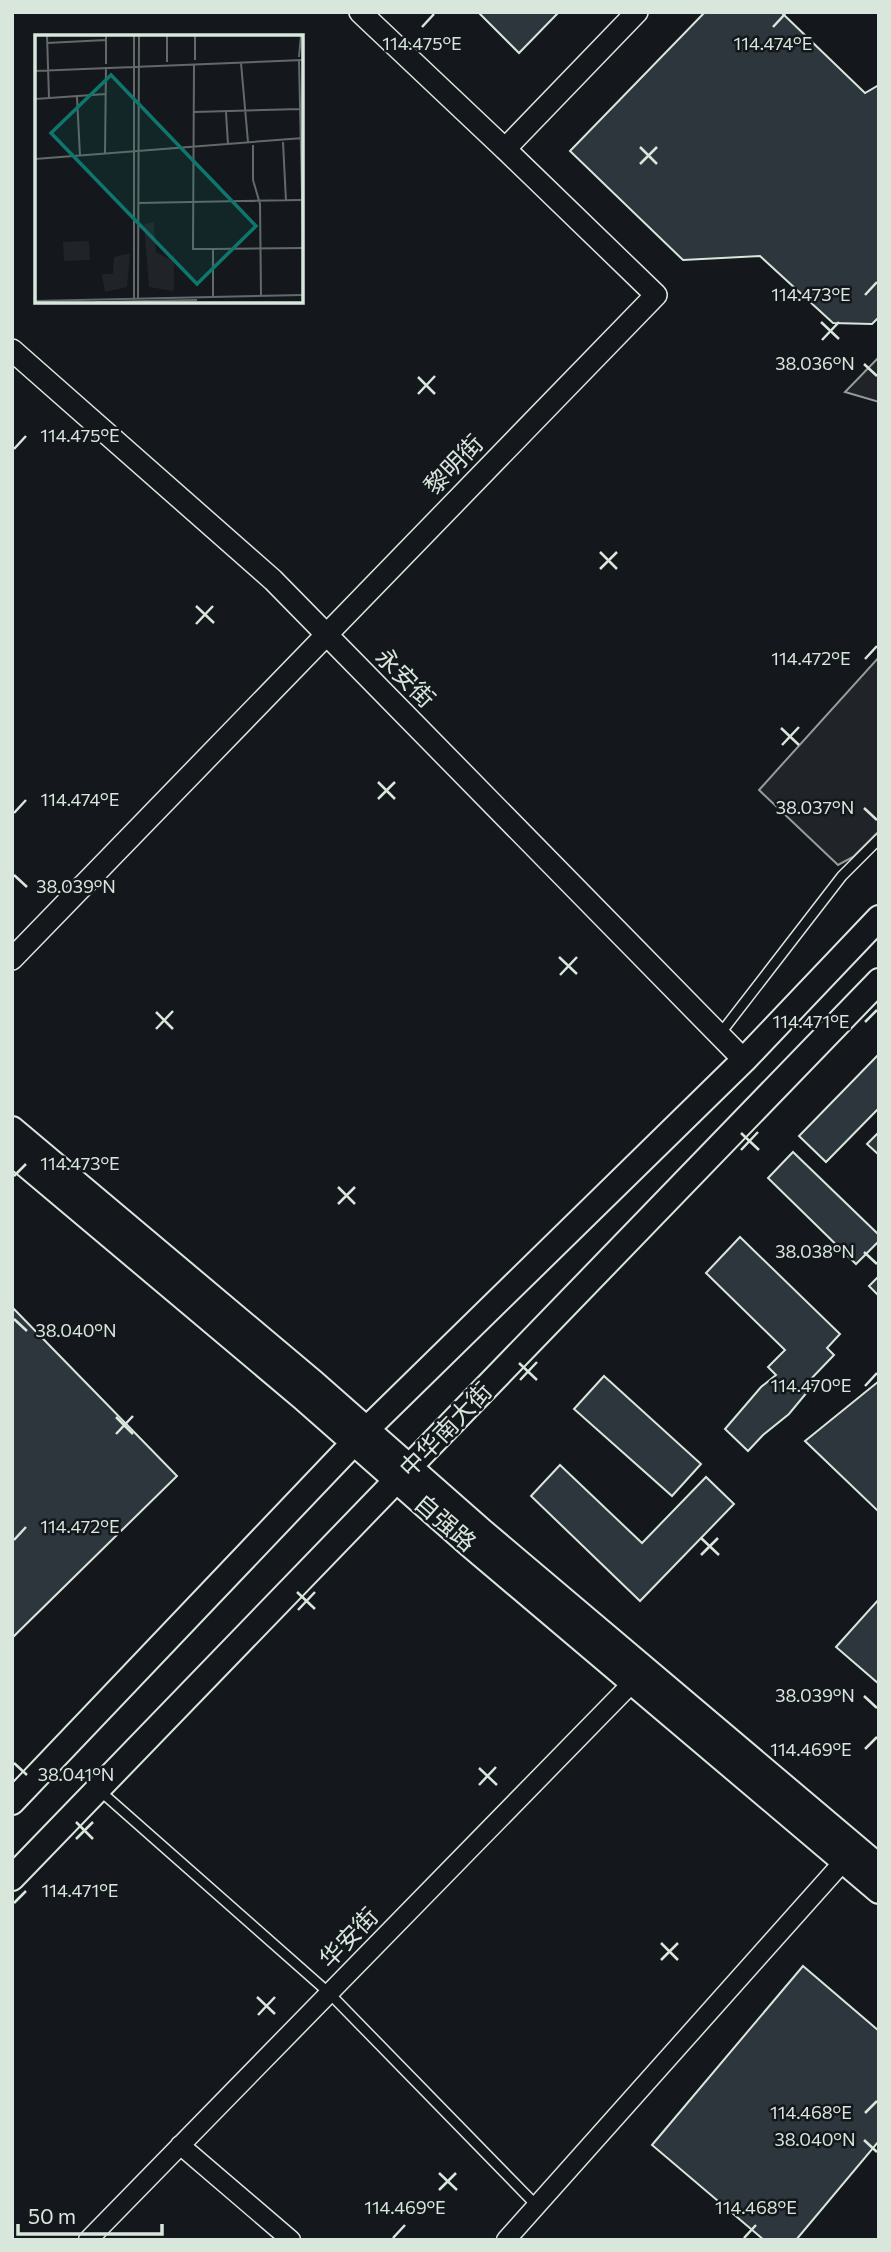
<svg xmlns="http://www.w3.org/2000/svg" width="891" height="2252" viewBox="0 0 891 2252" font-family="Commissioner,'Noto Sans SC',sans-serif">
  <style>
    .green { fill: #202428; stroke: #939e99; stroke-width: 2 }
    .building { fill: #2c363c; stroke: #d8e6dc; stroke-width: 2 }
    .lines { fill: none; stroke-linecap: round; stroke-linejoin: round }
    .service-casing { stroke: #d8e6dc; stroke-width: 12 }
    .minor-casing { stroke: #d8e6dc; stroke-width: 21 }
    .tertiary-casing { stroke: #d8e6dc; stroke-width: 24 }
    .secondary-casing { stroke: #d8e6dc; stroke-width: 28 }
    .service { stroke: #14181c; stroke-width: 9 }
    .minor { stroke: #14181c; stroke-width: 18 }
    .tertiary { stroke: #14181c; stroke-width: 21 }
    .secondary { stroke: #14181c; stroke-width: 24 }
    .ticks { fill: none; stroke: #d8e6dc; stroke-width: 2.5 }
    .labels { text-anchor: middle; stroke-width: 5; stroke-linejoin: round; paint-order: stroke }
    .street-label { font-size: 24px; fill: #d8e6dc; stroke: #14181c }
    .inset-road { fill: none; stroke: #626a69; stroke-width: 2 }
    .view { fill: #0f766e; fill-opacity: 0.15; stroke: #0f766e; stroke-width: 3.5 }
    .inset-edge { fill: none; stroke: #d8e6dc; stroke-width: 3.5 }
    .ticks-label { font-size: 18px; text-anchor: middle; fill: #d8e6dc; stroke: #14181c; stroke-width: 5; stroke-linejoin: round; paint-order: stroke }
  </style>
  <rect width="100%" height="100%" fill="#14181c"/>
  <path class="green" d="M879,357V402L845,392Z
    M879,657V831L853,857L838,865L759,790Z"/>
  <path class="building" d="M478,12H559L519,53Z
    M705,12H781L865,93L879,85V317L872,324L833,323L760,256L683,260L570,151Z
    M879,1054V1108L826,1162L799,1136Z
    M879,1132V1155L867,1144Z
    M793,1152L879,1235V1241L856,1264L768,1178Z
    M740,1237L840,1334L827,1348L834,1355L809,1381L813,1385L789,1414L763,1435L748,1451L725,1429L761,1387L776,1375L768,1367L785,1350L706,1273Z
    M879,1276V1296L869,1286Z
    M12,1307L177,1476L12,1638Z
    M604,1376L701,1464L672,1496L574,1409Z
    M879,1381V1512L805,1441Z
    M560,1465L642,1543L706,1477L734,1504L640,1601L531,1496Z
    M879,1599V1684L836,1647Z
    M803,1966L879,2031V2141L796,2240H764L652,2145Z"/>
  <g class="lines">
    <g class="service-casing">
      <path id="service" d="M720,1034L842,876L879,839
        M99,1790L329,1993L536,2205"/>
    </g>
    <g class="minor-casing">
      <path id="minor" d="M180,2145L291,2240
        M88,2240L641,1674
        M506,2240L851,1853"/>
    </g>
    <g class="tertiary-casing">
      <path id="tertiary" d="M360,12L505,149
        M12,350L273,580L744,1060
        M12,959L656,295L505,149L637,12"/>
    </g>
    <g class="secondary-casing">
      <path id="secondary" d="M12,1129L314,1383L482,1531L879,1867
        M12,1153L302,1397L470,1545L879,1891
        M12,1802L367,1429L744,1060L879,918
        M12,1878L879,981"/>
    </g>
    <use href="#service" class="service"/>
    <use href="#minor" class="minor"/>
    <use href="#tertiary" class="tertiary"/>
    <use href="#secondary" class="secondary"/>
  </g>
  <path class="ticks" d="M422,27L434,14M773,27L785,14M640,147L657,164M640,164L657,147M865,295L877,282M821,322L839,339M822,340L839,322M864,364L877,376M418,377L435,394M418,394L435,376M14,449L26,436M600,552L617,569M600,569L617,552M196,606L214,623M196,624L213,606M865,659L877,646M781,728L799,745M782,745L799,727M378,782L395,799M378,799L395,782M864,808L877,820M14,813L26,800M14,875L27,887M559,957L577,974M560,975L577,957M156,1012L173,1029M865,1022L877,1010M156,1029L173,1011M741,1133L759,1150M741,1150L758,1132M14,1176L26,1164M338,1187L355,1204M338,1204L355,1187M864,1252L877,1264M14,1319L27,1331M519,1363L537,1380M520,1380L537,1362M865,1386L877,1373M116,1417L133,1434M116,1434L133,1416M701,1538L719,1555M14,1540L26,1527M701,1555L718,1538M297,1592L315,1609M298,1610L315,1592M864,1696L877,1708M865,1749L877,1737M14,1763L27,1775M479,1768L497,1785M479,1785L496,1767M76,1822L93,1839M76,1839L93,1822M14,1903L26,1891M661,1943L678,1960M661,1960L678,1943M257,1997L275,2014M258,2015L275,1997M865,2113L877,2101M864,2140L877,2152M439,2173L457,2190M439,2190L456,2173M393,2238L405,2225M744,2238L756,2225"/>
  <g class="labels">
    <g class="street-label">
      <text transform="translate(454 465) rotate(-46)" y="8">黎明街</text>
      <text transform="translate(405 678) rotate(45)" y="8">永安街</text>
      <text transform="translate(446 1430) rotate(-46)" y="8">中华南大街</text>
      <text transform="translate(445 1523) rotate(41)" y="8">自强路</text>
      <text transform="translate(349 1938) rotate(-46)" y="8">华安街</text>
    </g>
  </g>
  <g transform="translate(35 35)">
    <rect width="268" height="268" fill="#14181c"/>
    <path d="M119,187L121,217L132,223L139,220V256L114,252L109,189ZM54,206L55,225L29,226L28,207ZM95,218L92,252L70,257L67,239H78L79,222Z" fill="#202428"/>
    <path class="inset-road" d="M12,0L14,63M71,0V29M99,0V267M132,0V27M12,8L71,5M264,22L266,0M160,25V0M264,25L268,204M206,28L213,107M159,29L158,214H178V261M0,36L268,25M42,62L45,121M0,64L71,59M159,77L265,74M191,77L193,110M248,107L251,166M218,110V145L225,169L226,261M70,118L71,32M0,124L268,103M103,168L266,165M178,214L268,213M0,266L268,260M60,267L162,265M103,267L104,0"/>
    <path class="view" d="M76,40L221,191L162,249L16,98Z"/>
    <rect width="268" height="268" class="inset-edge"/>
  </g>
  <g class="ticks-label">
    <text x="422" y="50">114.475°E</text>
    <text x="773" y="50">114.474°E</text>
    <text x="811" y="301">114.473°E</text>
    <text x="815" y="370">38.036°N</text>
    <text x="80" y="442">114.475°E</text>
    <text x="811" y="665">114.472°E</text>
    <text x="80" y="806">114.474°E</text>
    <text x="815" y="814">38.037°N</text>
    <text x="76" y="893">38.039°N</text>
    <text x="811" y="1028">114.471°E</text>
    <text x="80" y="1170">114.473°E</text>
    <text x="815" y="1258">38.038°N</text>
    <text x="76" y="1337">38.040°N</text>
    <text x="811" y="1392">114.470°E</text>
    <text x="80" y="1533">114.472°E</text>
    <text x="815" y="1702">38.039°N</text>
    <text x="811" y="1756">114.469°E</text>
    <text x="76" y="1781">38.041°N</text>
    <text x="80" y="1897">114.471°E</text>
    <text x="811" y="2119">114.468°E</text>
    <text x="815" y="2146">38.040°N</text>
    <text x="405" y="2214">114.469°E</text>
    <text x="756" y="2214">114.468°E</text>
  </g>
  <rect width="891" height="2252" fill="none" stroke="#d8e6dc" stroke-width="28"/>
  <path d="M18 2224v10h144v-10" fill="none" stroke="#d8e6dc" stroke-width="3.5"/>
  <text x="28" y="2224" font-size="21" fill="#d8e6dc" stroke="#14181c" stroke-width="5" paint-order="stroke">50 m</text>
</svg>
